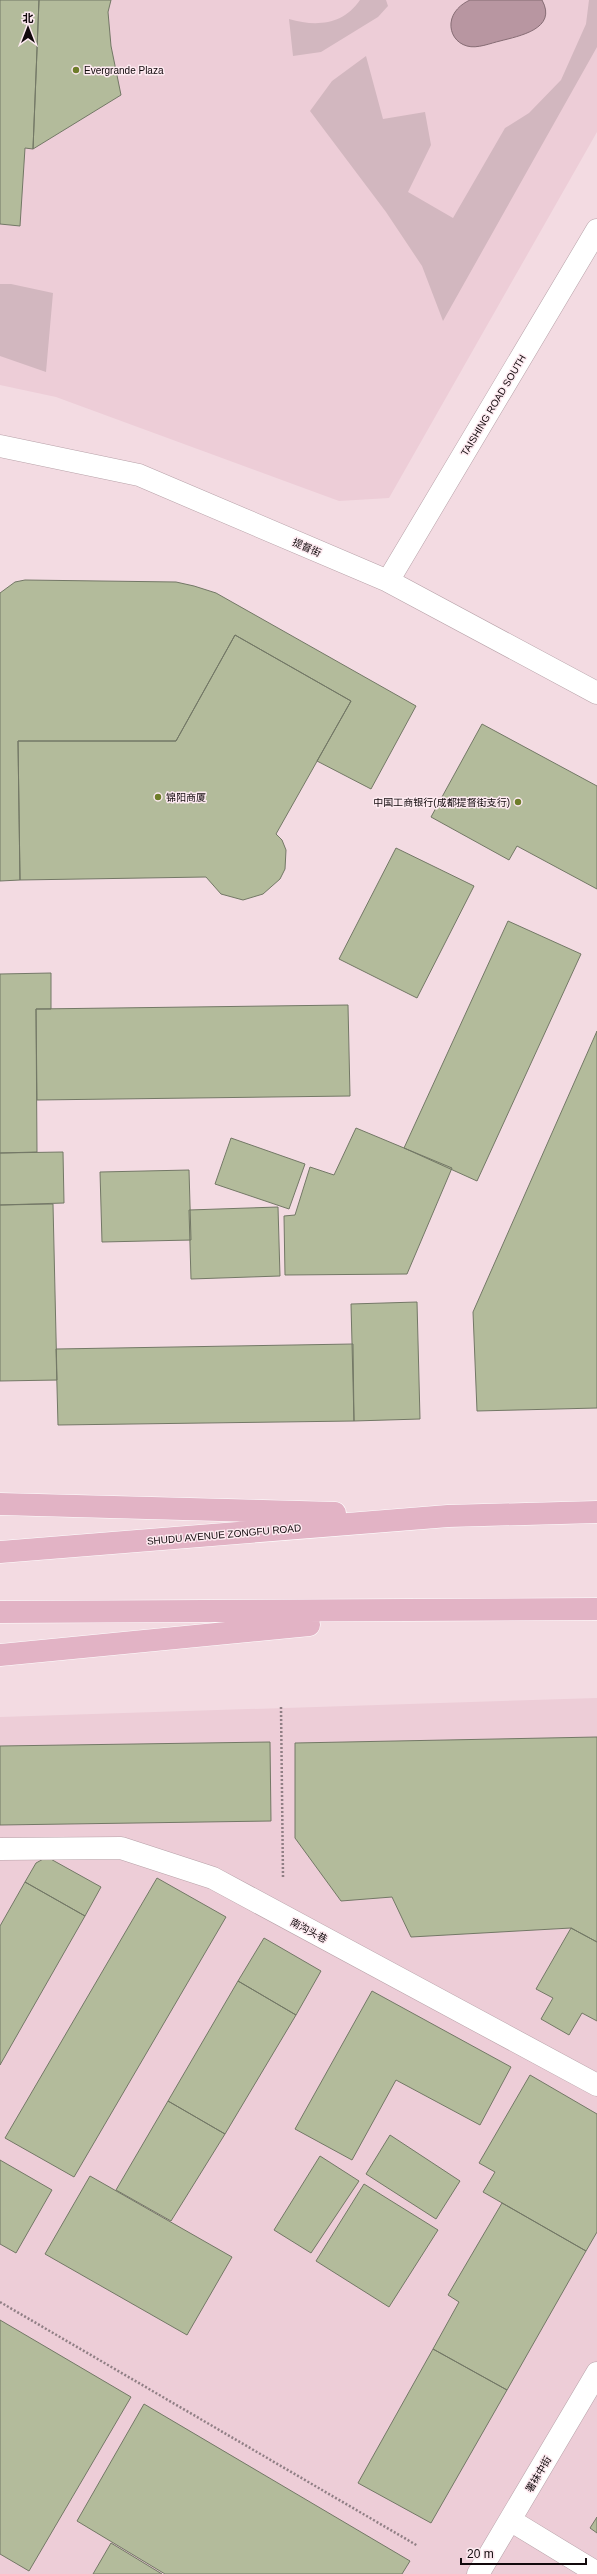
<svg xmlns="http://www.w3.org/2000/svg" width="597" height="2574" viewBox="0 0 597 2574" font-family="Arial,'Noto Sans SC',sans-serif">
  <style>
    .built { fill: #edcdd7 }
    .green { fill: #d2b7bf }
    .water { fill: #b896a1; stroke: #866c74 }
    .building { fill: #b3bb9b; stroke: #737866 }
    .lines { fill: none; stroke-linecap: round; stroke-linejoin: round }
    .minor-casing { stroke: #b7a1a8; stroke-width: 23 }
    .secondary-casing { stroke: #b7a1a8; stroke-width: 23 }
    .primary-casing { stroke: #fff; stroke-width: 23 }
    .path { stroke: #907f85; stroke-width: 2.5; stroke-dasharray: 2 2; stroke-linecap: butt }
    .minor { stroke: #fff; stroke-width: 22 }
    .secondary { stroke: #fff; stroke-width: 22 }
    .primary { stroke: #e2b3c5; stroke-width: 22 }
    .poi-dot { fill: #6e7d2a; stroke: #fdeaf0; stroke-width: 1.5 }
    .labels { text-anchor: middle; stroke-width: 3; stroke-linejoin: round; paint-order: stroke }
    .poi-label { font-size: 10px; fill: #11090c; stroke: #fdeaf0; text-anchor: start }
    .street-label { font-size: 10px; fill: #11090c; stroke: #fdeaf0 }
  </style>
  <rect width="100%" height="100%" fill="#f3dbe2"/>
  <path class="built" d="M0,0H597V132L389,498L339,501L56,397L0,385Z
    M597,1698V2574H0V1717Z"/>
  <path class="green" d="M360,0H386L388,6L378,17L321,52L293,56L289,19C316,27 343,25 360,0Z
    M589,0H597V47L443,321L422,266L386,212L310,111L332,81L366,56L383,119L425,112L431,145L408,192L453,218L505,128L529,113L561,80L586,24Z
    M0,284H11L53,293L46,372L0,356Z"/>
  <path class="water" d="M470,0H542C558,29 519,36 500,41C491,43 477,49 467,46C456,43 450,33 451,23C452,12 461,4 470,0Z"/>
  <path class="building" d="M0,0H39L33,149L25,148L20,226L0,224Z
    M39,0H111L108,12L111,46L121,95L33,149Z
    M25,580L176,582L194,586L216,593L416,706L371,789L317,761L351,701L235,635L176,741H18L20,880L0,881V593L15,582Z
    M235,635L351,701L276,834L282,840L286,850L285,869L280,879L263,894L243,900L221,894L206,877L20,880L18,741H176Z
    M482,724L597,786V889L517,846L509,860L431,817Z
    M396,848L474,886L417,998L339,959Z
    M508,921L581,954L477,1181L404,1148Z
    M51,973V1009H36L37,1152L0,1153V974Z
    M348,1005L350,1096L37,1100L36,1009Z
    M597,1031V1408L477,1411L473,1312Z
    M356,1128L452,1168L407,1274L285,1275L284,1216L295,1215L310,1167L334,1175Z
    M231,1138L305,1164L289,1209L215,1184Z
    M63,1152L64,1203L0,1205V1153Z
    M189,1170L191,1240L102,1242L100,1172Z
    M53,1204L57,1380L0,1381V1205Z
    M278,1207L280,1276L191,1279L189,1210Z
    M417,1302L420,1419L354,1421L351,1304Z
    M353,1344L354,1421L58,1425L56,1349Z
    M597,1737V1942L571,1928L411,1937L392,1897L341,1901L295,1838V1743Z
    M270,1742L271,1821L0,1825V1746Z
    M47,1857L101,1887L85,1916L25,1882L36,1863Z
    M157,1878L226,1917L74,2177L5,2138Z
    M25,1882L85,1916L0,2065V1926Z
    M571,1928L597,1942V2021L582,2013L569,2035L541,2019L553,1998L536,1989Z
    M264,1938L321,1971L296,2015L238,1981Z
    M238,1981L296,2015L225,2134L168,2101Z
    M372,1991L511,2067L480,2125L396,2080L352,2160L295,2129Z
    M530,2075L597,2114V2232L586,2251L483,2192L495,2172L479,2163Z
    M168,2101L225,2134L171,2221L116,2190Z
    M390,2135L460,2181L436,2219L366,2174Z
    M320,2156L359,2181L311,2253L274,2230Z
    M0,2160L52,2190L16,2253L0,2244Z
    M90,2176L232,2257L187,2335L45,2254Z
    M364,2184L438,2230L389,2307L316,2261Z
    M502,2203L586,2251L507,2390L433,2349L459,2302L448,2295Z
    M0,2320L131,2397L29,2571L0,2554Z
    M433,2349L507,2390L431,2523L358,2483Z
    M144,2404L410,2561L402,2574H165L77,2521Z
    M597,2517V2533L590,2528Z
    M111,2543L162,2574H93Z"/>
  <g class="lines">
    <g class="minor-casing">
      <path id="minor" d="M0,1849L121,1848L213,1878L597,2085
        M510,2520L597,2573
        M478,2574L597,2373"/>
    </g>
    <g class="secondary-casing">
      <path id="secondary" d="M0,446L139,475L388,581L597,693
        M388,581L597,230"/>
    </g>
    <g class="primary-casing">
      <path id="primary" d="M0,1504L335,1513
        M0,1552L448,1516L597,1512
        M0,1612L597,1609
        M0,1655L309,1625"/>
    </g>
    <path class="path" d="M281,1707L283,1877
      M0,2302L418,2546"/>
    <use href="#minor" class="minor"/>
    <use href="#secondary" class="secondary"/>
    <use href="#primary" class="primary"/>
  </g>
  <g class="poi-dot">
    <circle cx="76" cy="70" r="4"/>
    <circle cx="158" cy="797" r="4"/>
    <circle cx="518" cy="802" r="4"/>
  </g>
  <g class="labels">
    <g class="poi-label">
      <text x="84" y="74">Evergrande Plaza</text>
      <text x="166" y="801">锦阳商厦</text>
      <text x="510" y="806" text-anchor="end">中国工商银行(成都提督街支行)</text>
    </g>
    <g class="street-label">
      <text transform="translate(493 405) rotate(-59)" y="4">TAISHING ROAD SOUTH</text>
      <text transform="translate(307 547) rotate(23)" y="4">提督街</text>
      <text transform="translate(224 1534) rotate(-5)" y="4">SHUDU AVENUE ZONGFU ROAD</text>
      <text transform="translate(309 1930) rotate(28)" y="4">南沟头巷</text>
      <text transform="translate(538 2474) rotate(-59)" y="4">署袜中街</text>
    </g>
  </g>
  <g transform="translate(28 28)" stroke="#fdeaf0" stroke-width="3" paint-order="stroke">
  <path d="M0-3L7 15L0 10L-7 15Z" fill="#11090c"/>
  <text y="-6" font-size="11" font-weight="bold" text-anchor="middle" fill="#11090c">北</text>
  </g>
  <path d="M461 2558v6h125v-6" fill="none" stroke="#11090c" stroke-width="2"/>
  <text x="467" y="2558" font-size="12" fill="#11090c" stroke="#fdeaf0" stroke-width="3" paint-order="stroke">20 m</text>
</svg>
